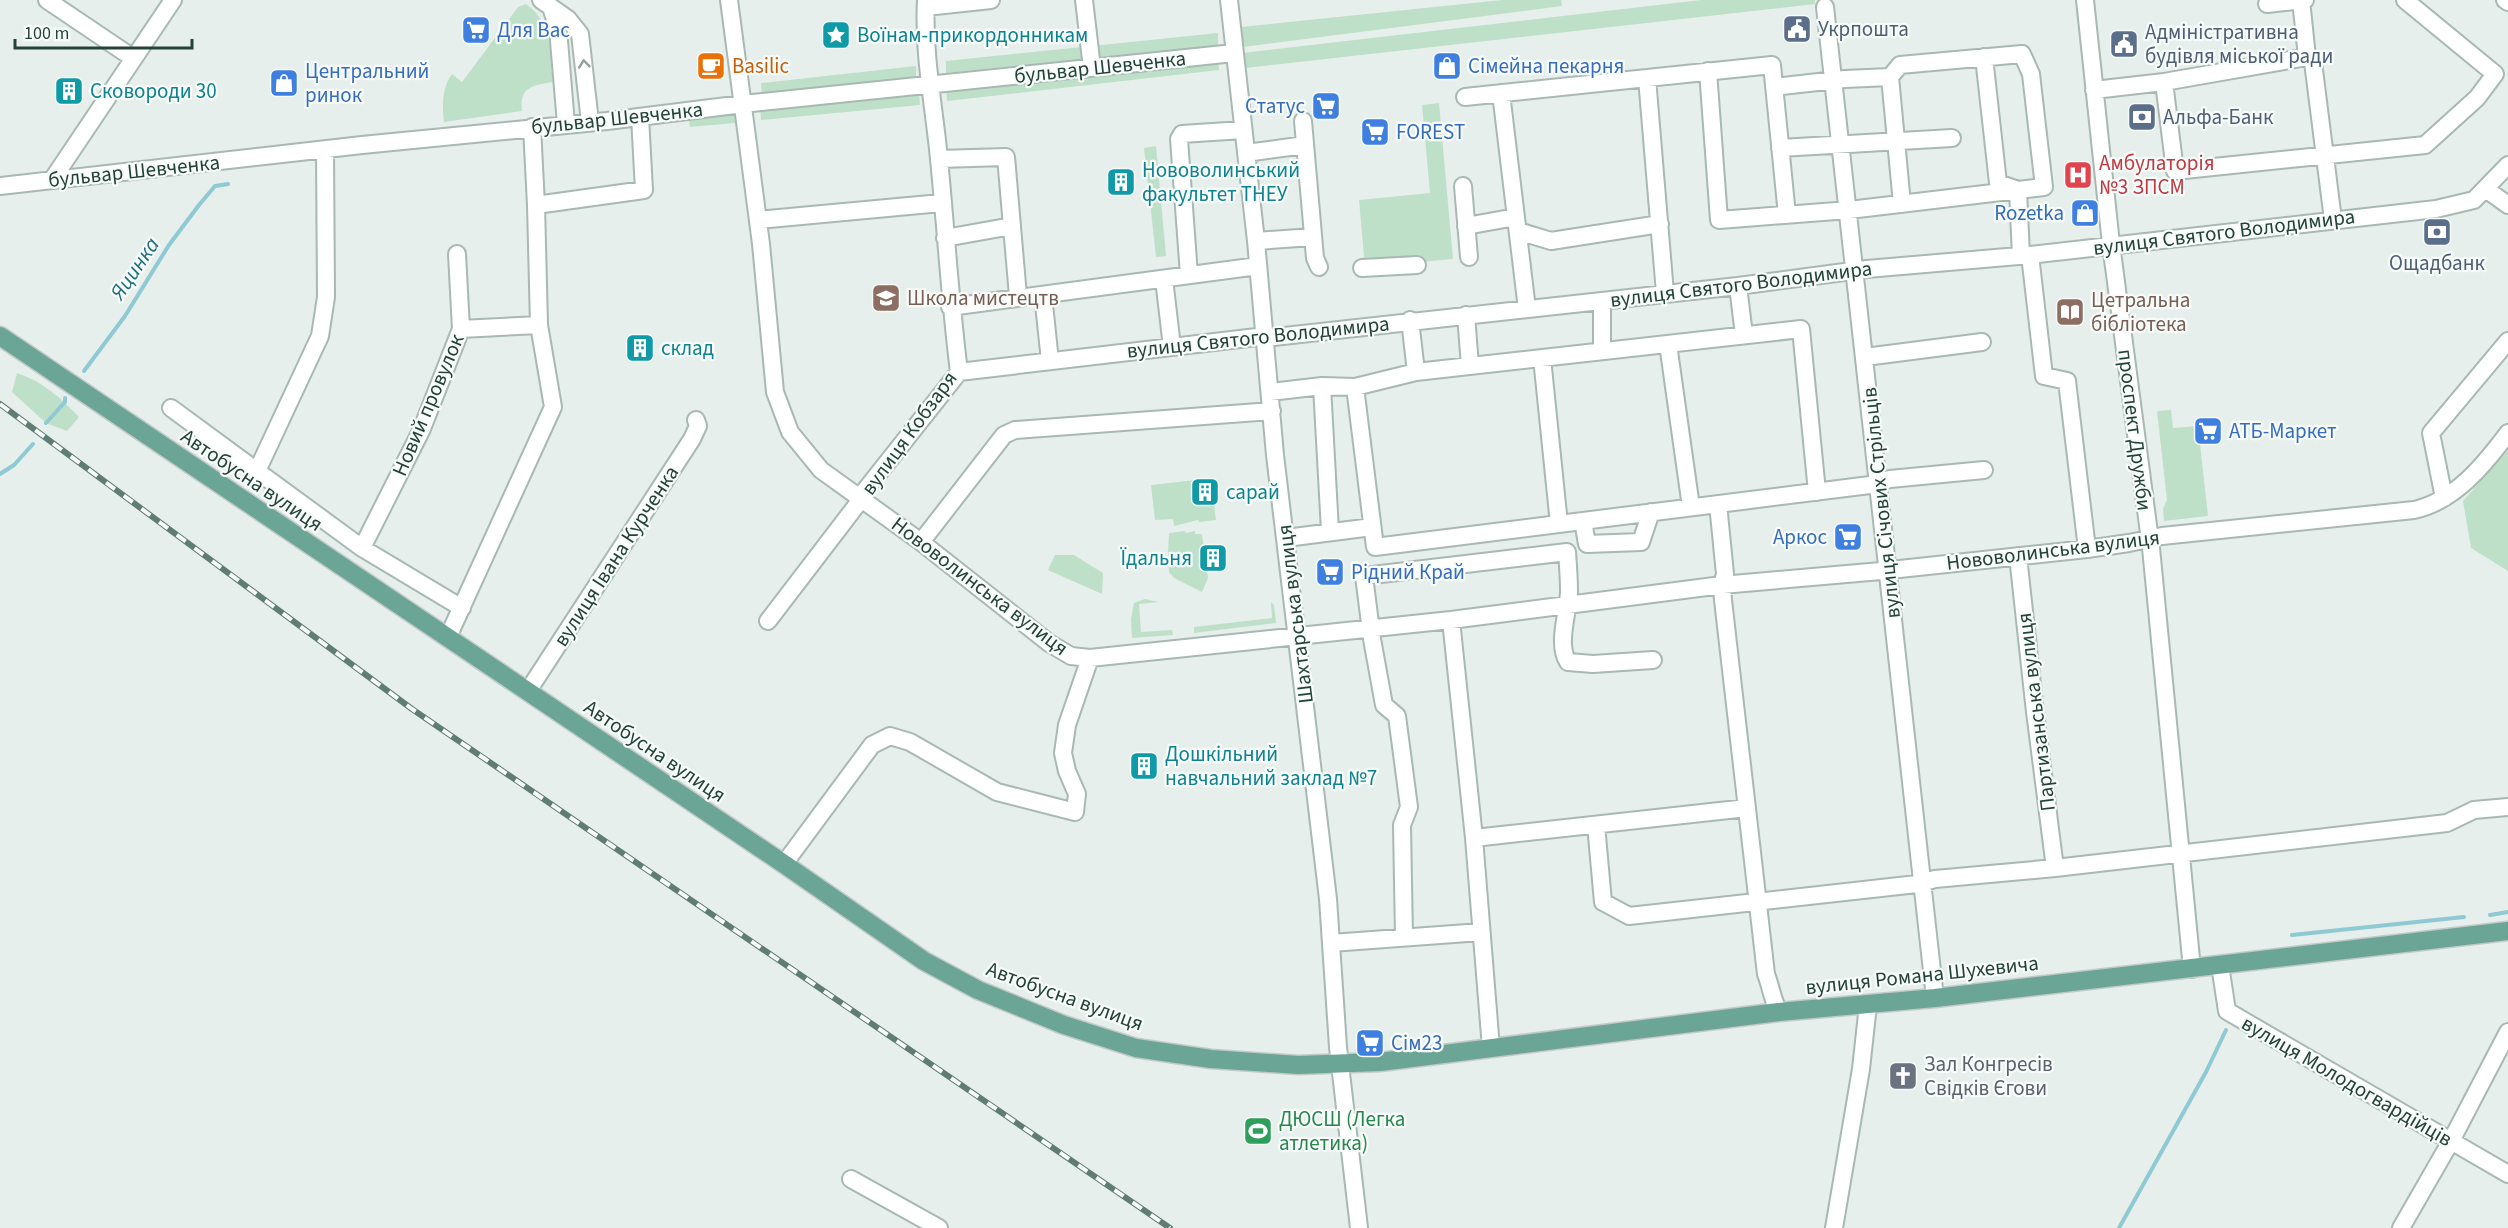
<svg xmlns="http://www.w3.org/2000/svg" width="2508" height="1228" viewBox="0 0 2508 1228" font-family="'Source Sans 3',sans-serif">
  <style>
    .green { fill: #bfe0c8 }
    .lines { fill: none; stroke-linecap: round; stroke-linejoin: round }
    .stream { stroke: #8ec9d4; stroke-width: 4 }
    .minor-casing { stroke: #a8b8b2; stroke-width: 20 }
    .major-casing { stroke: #c2cac8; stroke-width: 21 }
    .minor { stroke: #fff; stroke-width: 16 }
    .major { stroke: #6aa596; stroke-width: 18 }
    .rail-casing { stroke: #5f7d75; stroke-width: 6 }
    .rail { stroke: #f7fbf9; stroke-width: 4; stroke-dasharray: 11; stroke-linecap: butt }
    .oneway { stroke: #92a09c }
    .labels { text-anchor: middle; stroke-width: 4.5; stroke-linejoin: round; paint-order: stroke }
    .service-label { font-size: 21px; fill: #4e5e75; stroke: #f7fbf9; text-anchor: start }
    .shop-label { font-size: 21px; fill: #366cbe; stroke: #f7fbf9; text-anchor: start }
    .culture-label { font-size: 21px; fill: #0d838f; stroke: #f7fbf9; text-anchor: start }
    .food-label { font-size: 21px; fill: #c56008; stroke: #f7fbf9; text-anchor: start }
    .street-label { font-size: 21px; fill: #24423a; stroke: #f7fbf9 }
    .health-label { font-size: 21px; fill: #be3a42; stroke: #f7fbf9; text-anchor: start }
    .education-label { font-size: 21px; fill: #785e54; stroke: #f7fbf9; text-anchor: start }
    .worship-label { font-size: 21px; fill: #5b616d; stroke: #f7fbf9; text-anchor: start }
    .leisure-label { font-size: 21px; fill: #27864d; stroke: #f7fbf9; text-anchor: start }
    .water-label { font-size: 22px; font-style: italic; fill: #1c6f80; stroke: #f7fbf9 }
  </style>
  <rect width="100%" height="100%" fill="#e6efeb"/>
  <path class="green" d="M1502,0H1561L1562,6L1243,47L1241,27Z
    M1701,0H1815V4L1245,68L1242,53Z
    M526,4C553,23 550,52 553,82C533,85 519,87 522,111L444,122C442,106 442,87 452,74L462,82L518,7Z
    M1218,33V46L946,73V61Z
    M1218,58L1219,70L947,101L946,87Z
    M916,66V78L762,95L761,83Z
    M919,92L920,105L761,120L760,105Z
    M1439,103L1453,259L1365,267L1359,200L1430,193L1422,105Z
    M734,111L735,123L690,127L688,117Z
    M1156,146L1166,256L1156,257L1144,148Z
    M17,373C42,381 61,398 79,417L67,431L46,423L12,392Z
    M2171,410L2173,428L2198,426L2208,516L2164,521L2163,509L2167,500L2157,411Z
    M2508,450V571L2471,548L2463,501Z
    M1196,480L1200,506L1214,504L1216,520L1199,522L1198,520L1174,526L1173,519L1155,520L1151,485Z
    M1185,531L1186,533L1195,531V534H1202L1208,578L1202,592L1174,578L1169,572L1168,553L1177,555L1180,552H1168L1169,533Z
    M1055,555H1074L1103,573L1102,594L1048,570Z
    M1145,599L1159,602L1139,604L1141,632L1172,630L1173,635L1132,638L1131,619L1134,603Z
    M1271,602L1274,605L1276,623L1194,633V627L1272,618Z"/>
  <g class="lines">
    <path class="stream" d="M84,371L125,316L169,245L199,205L215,186L228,184
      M46,423L65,402V398
      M0,474L14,465L33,444
      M2490,915L2508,912
      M2292,935L2464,917
      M2119,1228L2206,1072L2226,1030"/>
    <g class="minor-casing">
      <path id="minor" d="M47,0L133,58
        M541,0L568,19L580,34L590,122
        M729,0L761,244L775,392L790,432L821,470L921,542L1049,643L1071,656L1090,658L1451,620L1722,585L1881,571L2087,549L2129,543L2162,536L2414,510C2455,501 2484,465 2508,433
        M1084,0L1092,68
        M1229,0L1256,241L1275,455L1328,899L1338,1047L1359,1228
        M2085,0L2111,244L2151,548L2192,969
        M2301,0L2307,57
        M2505,0L2508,2
        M2267,4L2305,0
        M551,7L558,29L566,124
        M926,7L991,0
        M1825,7L1935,998
        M1984,57L1998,183L2018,190L2021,256
        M1708,71L1719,220L1849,210L2044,187L2031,74L2022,54L1900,65L1890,77L1845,79L1774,87
        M1890,77L1902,204
        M1647,78L1665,293
        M2164,82L2175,171L2425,145L2477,98L2495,74L2405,0
        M2094,90L2164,82L2307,57L2313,62L2333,220
        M1501,93L1527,309
        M1465,97L1772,65L1787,215
        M1303,121L1315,258L1319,267
        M532,127L536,205
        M1780,148L1952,138
        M1246,153L1305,145
        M939,159L1006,157L1018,296
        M52,180L173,0
        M0,186L362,145L607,121L743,104L1234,53
        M1463,186L1469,257
        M2487,190L2508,205
        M758,220L941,203
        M1466,226L1516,217
        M1518,231L1551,241L1660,224
        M945,238L1012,226
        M1256,241L1313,237
        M2030,255L2044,376L2067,381L2087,549
        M1362,268L1417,265
        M1189,275L1179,139L1182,134L1243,130
        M1164,279L1172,347
        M1738,286L1744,335
        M1043,295L1050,361
        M1602,301V351
        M950,307L1258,266
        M1466,315L1470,366
        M1410,320L1416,372
        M461,329L539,325
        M1668,344L1691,507
        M1865,357L1982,342
        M1542,358L1559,524
        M959,372L1257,337L1265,338L1738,286L1867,269L2030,255L2436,209L2474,200L2508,165
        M1322,386L1330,531
        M1355,387L1375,547L1870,485L1890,479L1984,470
        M1270,392L1322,386L1355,387L1416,372L1801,329L1817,492
        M171,408L362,548L462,608
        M257,471L320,336L326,297L325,150
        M2444,498L2431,433L2508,341
        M1718,504L1725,574L1722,585L1723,600L1766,974C1771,987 1773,1002 1779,1012
        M1583,521L1587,544L1641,542L1651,512
        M1286,538L1372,527
        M921,542L1004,435L1015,430L1272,411
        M362,548L421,431L461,329L457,254
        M2018,556L2035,712L2055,868
        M1451,620L1474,838L1491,1048
        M768,621L856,506L863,493L959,372C950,301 946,230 939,159C934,106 923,53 926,0
        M448,637L553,407L539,325L536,205L644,190L640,117
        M528,691L692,439L698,426L696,420
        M1596,825L1603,902L1629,916L1917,884L1935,879L2055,868L2447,823L2474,810L2508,807
        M1474,838L1747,808
        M784,864L872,745L890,736L910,742L997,792L1075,812L1077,794L1067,771L1063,753L1067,725L1090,658
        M1404,938L1402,825L1409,807L1397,716L1384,705L1372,639L1364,576L1567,552C1568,565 1569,578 1569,591C1569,610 1556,644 1568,662L1593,664L1653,660
        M1331,943L1481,932
        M2220,965L2227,1011L2508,1174
        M851,1179L939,1228
        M1834,1228L1861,1069L1868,1005
        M2401,1228L2451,1141L2508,1032"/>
    </g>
    <g class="major-casing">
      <path id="major" d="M0,336L784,864L924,961L978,990L1064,1025L1136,1048L1211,1059L1298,1065L1380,1062L1779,1012L1935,998L2508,931"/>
    </g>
    <use href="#minor" class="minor"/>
    <use href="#major" class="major"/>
    <g class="rail-casing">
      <path id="rail" d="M0,404L412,709L1170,1228"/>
    </g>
    <use href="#rail" class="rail"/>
  </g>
  <defs><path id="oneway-chevron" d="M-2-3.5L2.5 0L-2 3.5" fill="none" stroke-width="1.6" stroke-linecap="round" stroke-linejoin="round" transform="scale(1.5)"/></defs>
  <use class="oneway" href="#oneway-chevron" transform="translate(584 64) rotate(-96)"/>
  <defs>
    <g id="civic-square" transform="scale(1.5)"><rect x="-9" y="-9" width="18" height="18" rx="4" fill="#5c6f8a" stroke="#f7fbf9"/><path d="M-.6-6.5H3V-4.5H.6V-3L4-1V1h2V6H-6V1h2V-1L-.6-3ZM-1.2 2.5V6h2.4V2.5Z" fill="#fff"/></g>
    <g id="supermarket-square" transform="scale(1.5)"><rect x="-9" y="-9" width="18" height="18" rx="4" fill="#3f7fe0" stroke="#f7fbf9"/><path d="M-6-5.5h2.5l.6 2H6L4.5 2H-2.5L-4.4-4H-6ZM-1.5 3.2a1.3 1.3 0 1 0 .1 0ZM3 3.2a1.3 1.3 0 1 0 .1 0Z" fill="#fff"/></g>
    <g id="sight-square" transform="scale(1.5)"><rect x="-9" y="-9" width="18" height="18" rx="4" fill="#0f9aa8" stroke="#f7fbf9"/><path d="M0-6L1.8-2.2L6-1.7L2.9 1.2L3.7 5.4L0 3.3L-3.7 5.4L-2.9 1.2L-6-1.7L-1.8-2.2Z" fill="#fff"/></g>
    <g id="cafe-square" transform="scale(1.5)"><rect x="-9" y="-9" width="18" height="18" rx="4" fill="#e8710a" stroke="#f7fbf9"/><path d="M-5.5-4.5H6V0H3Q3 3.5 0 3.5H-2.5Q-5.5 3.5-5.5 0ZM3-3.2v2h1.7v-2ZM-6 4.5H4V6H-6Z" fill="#fff"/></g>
    <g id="shop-square" transform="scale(1.5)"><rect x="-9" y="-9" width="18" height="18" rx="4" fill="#3f7fe0" stroke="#f7fbf9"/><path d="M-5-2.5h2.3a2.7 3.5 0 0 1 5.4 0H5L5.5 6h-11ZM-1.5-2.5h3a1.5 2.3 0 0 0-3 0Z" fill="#fff"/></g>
    <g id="building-square" transform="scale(1.5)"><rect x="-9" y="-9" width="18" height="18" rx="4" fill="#0f9aa8" stroke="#f7fbf9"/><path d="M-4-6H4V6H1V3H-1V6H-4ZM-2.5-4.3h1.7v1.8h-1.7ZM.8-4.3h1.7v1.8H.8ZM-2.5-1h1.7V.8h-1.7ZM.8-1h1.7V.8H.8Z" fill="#fff"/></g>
    <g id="bank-square" transform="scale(1.5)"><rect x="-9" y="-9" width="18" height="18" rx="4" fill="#5c6f8a" stroke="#f7fbf9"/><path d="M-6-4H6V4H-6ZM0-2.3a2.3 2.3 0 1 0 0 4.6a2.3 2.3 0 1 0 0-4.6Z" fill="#fff"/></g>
    <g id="hospital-square" transform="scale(1.5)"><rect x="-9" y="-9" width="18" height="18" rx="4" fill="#e0444e" stroke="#f7fbf9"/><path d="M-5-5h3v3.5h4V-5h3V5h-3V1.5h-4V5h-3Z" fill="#fff"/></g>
    <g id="school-square" transform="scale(1.5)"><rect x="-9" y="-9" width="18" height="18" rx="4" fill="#8d6e63" stroke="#f7fbf9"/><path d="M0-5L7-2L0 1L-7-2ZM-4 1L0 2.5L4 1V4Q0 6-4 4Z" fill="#fff"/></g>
    <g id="library-square" transform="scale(1.5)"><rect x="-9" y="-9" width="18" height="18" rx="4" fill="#8d6e63" stroke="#f7fbf9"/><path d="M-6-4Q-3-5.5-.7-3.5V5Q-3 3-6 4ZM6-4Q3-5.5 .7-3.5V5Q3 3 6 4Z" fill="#fff"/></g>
    <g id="church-square" transform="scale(1.5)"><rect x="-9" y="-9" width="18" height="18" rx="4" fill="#6b7280" stroke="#f7fbf9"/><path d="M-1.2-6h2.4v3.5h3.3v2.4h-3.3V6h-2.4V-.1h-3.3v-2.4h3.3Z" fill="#fff"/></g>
    <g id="stadium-square" transform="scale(1.5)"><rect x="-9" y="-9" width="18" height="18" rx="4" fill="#2e9e5b" stroke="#f7fbf9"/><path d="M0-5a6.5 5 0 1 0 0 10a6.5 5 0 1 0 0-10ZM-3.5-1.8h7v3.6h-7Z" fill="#fff"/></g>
  </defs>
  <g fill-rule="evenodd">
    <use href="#civic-square" x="1797" y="29"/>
    <use href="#supermarket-square" x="476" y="30"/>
    <use href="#sight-square" x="836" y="35"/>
    <use href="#civic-square" x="2124" y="44"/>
    <use href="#cafe-square" x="711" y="66"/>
    <use href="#shop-square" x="1447" y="66"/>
    <use href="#shop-square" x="284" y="83"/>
    <use href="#building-square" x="69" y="91"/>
    <use href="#supermarket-square" x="1326" y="106"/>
    <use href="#bank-square" x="2142" y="117"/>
    <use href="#supermarket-square" x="1375" y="132"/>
    <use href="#hospital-square" x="2078" y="175"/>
    <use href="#building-square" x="1121" y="182"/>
    <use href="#shop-square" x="2085" y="213"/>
    <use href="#bank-square" x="2437" y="232"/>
    <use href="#school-square" x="886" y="298"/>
    <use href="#library-square" x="2070" y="312"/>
    <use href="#building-square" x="640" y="348"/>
    <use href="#supermarket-square" x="2208" y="431"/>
    <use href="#building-square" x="1205" y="492"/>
    <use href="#supermarket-square" x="1848" y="537"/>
    <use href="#building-square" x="1213" y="558"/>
    <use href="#supermarket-square" x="1330" y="572"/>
    <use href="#building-square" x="1144" y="766"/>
    <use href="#supermarket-square" x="1370" y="1043"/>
    <use href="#church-square" x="1903" y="1076"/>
    <use href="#stadium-square" x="1258" y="1131"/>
  </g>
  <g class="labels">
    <g class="service-label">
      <text x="1818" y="36">Укрпошта</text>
      <text x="2145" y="39">Адміністративна<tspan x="2145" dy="24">будівля міської ради</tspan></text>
      <text x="2163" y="124">Альфа-Банк</text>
      <text x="2437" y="270" text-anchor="middle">Ощадбанк</text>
    </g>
    <g class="shop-label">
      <text x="497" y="37">Для Вас</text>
      <text x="1468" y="73">Сімейна пекарня</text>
      <text x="305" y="78">Центральний<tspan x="305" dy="24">ринок</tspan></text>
      <text x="1305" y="113" text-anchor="end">Статус</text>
      <text x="1396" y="139">FOREST</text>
      <text x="2064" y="220" text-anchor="end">Rozetka</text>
      <text x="2229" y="438">АТБ-Маркет</text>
      <text x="1827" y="544" text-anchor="end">Аркос</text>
      <text x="1351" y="579">Рідний Край</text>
      <text x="1391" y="1050">Сім23</text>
    </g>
    <g class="culture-label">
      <text x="857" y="42">Воїнам-прикордонникам</text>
      <text x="90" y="98">Сковороди 30</text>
      <text x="1142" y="177">Нововолинський<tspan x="1142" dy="24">факультет ТНЕУ</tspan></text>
      <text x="661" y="355">склад</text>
      <text x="1226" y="499">сарай</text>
      <text x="1192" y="565" text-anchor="end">Їдальня</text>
      <text x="1165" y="761">Дошкільний<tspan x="1165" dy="24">навчальний заклад №7</tspan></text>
    </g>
    <g class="food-label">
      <text x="732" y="73">Basilic</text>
    </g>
    <g class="street-label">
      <text transform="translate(1100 67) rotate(-6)" y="7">бульвар Шевченка</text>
      <text transform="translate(617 118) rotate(-6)" y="7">бульвар Шевченка</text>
      <text transform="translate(134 171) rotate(-6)" y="7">бульвар Шевченка</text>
      <text transform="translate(2224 232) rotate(-7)" y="7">вулиця Святого Володимира</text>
      <text transform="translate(1741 284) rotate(-7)" y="7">вулиця Святого Володимира</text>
      <text transform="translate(1258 337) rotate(-6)" y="7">вулиця Святого Володимира</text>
      <text transform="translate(428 405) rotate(-67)" y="7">Новий провулок</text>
      <text transform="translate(2135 430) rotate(83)" y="7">проспект Дружби</text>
      <text transform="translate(909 433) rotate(-54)" y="7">вулиця Кобзаря</text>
      <text transform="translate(252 480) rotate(34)" y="7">Автобусна вулиця</text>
      <text transform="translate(1881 503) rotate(-96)" y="7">вулиця Січових Стрільців</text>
      <text transform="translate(2053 550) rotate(-7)" y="7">Нововолинська вулиця</text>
      <text transform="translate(616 556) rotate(-57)" y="7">вулиця Івана Курченка</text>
      <text transform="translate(980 586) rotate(37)" y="7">Нововолинська вулиця</text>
      <text transform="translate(1295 614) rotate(-97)" y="7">Шахтарська вулиця</text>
      <text transform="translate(2036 712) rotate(-97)" y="7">Партизанська вулиця</text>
      <text transform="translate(655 751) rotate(34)" y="7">Автобусна вулиця</text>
      <text transform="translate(1922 975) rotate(-6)" y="7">вулиця Романа Шухевича</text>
      <text transform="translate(1065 996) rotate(20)" y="7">Автобусна вулиця</text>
      <text transform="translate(2347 1081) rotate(30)" y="7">вулиця Молодогвардійців</text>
    </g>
    <g class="health-label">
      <text x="2099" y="170">Амбулаторія<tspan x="2099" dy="24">№3 ЗПСМ</tspan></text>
    </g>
    <g class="education-label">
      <text x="907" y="305">Школа мистецтв</text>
      <text x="2091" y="307">Цетральна<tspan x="2091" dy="24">бібліотека</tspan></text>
    </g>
    <g class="worship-label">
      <text x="1924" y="1071">Зал Конгресів<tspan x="1924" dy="24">Свідків Єгови</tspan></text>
    </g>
    <g class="leisure-label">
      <text x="1279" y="1126">ДЮСШ (Легка<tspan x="1279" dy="24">атлетика)</tspan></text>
    </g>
    <g class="water-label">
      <text transform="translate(134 268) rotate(-56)" y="8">Яцинка</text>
    </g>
  </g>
  <path d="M15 39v9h177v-9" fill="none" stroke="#24423a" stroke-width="3"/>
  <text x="24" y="39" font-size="18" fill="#24423a" stroke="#f7fbf9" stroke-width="4.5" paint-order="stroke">100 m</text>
</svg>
